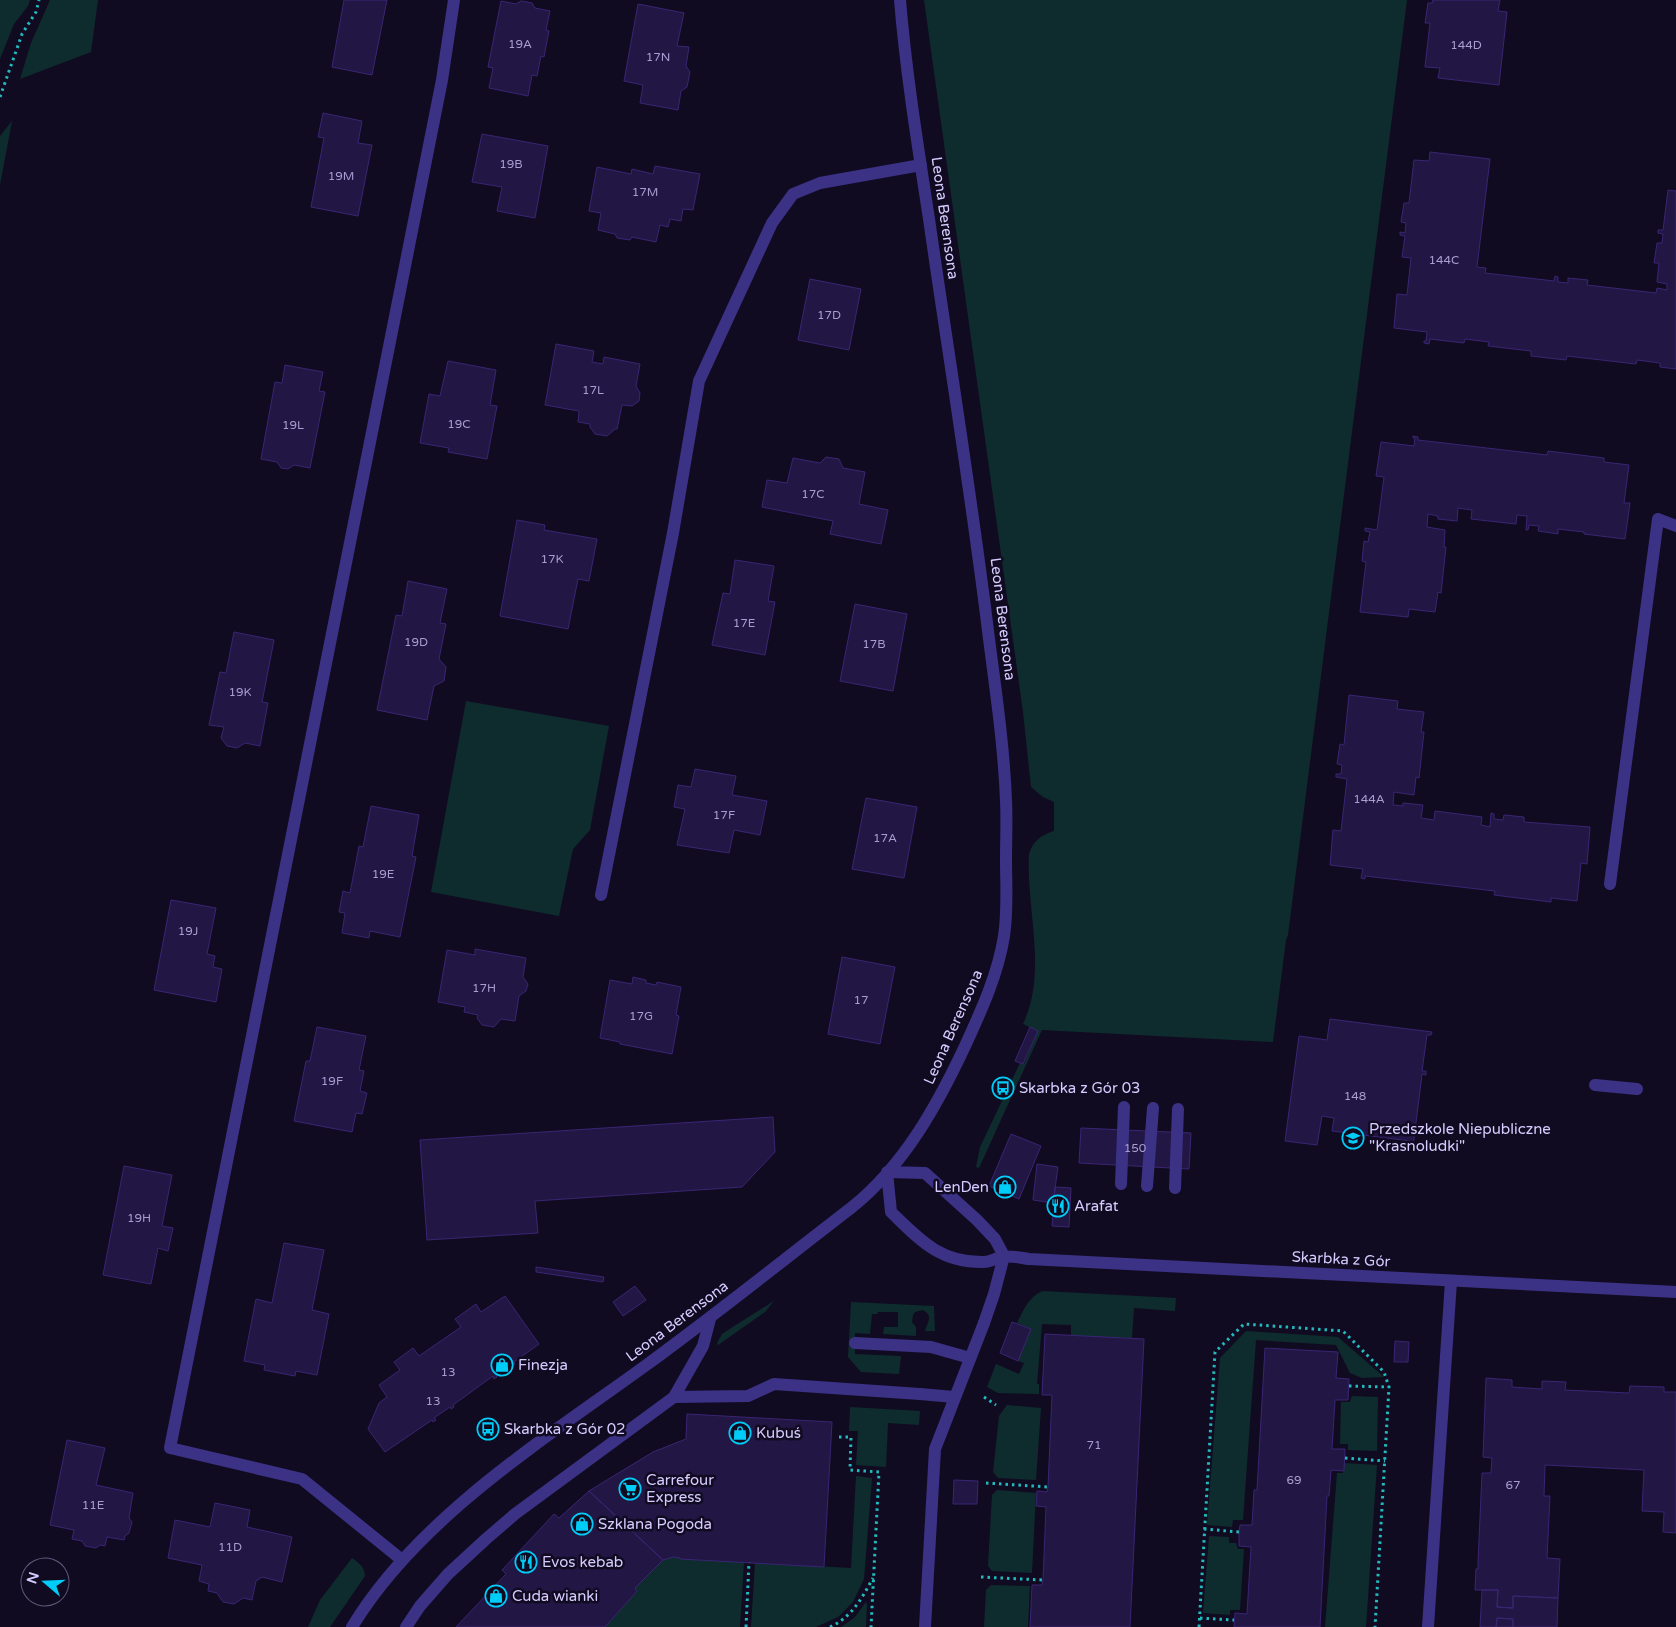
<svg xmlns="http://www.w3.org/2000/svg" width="1676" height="1627" viewBox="0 0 1676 1627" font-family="'Varela Round',sans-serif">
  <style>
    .green { fill: #0e2c2d }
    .building { fill: #221645; stroke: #3a2573 }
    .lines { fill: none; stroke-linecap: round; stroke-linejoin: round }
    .path { stroke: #22bbbd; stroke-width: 3; stroke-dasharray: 2.5 4; stroke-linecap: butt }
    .service { stroke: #3b3286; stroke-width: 12 }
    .minor { stroke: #3b3286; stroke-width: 12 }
    .tertiary { stroke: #3b3286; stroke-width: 12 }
    .labels { text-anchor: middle; stroke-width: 5; stroke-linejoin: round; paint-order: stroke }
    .number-label { font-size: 12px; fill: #a99ed0 }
    .street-label { font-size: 15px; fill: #d6ccff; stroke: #110b22 }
    .poi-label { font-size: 15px; fill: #d6ccff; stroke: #110b22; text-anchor: start }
  </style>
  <rect width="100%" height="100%" fill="#110b22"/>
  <path class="green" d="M0,0H30L28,6L14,24L0,59Z
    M50,0H98L91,52L20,79L31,43Z
    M924,0H1407L1288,935L1286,940L1273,1042L1042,1030L979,1168L976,1167L980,1147L1020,1063L1024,1064L1038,1031L1023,1024C1048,971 1026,910 1029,854C1033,841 1041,835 1054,831V802L1043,797L1031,787L1023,712Z
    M12,121L0,185V136Z
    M466,701L609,726L590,830L573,849L559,916L431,892Z
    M1043,1291L1176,1298L1175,1311L1134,1308L1132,1338L1071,1336V1325L1042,1324L1037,1384H1039V1394L998,1393L987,1387L996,1364L1019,1374L1024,1363L1018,1361L1031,1329L1017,1323C1023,1311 1029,1296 1043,1291Z
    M774,1301L765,1312L718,1345L717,1343L722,1334L728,1330Z
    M851,1302L934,1306L935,1331H925C927,1323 934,1316 923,1310L915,1312L913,1315L912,1322L916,1327V1336L883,1334L884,1327H898V1312H878L877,1314H872L870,1334L855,1333V1354L901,1356L899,1374L861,1372L848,1357Z
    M1246,1331L1338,1337L1384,1377L1362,1378L1350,1373L1336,1345L1256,1340L1243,1520H1233L1232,1527L1207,1525L1220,1358Z
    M1352,1396L1378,1397L1377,1451L1348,1450V1444H1340L1341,1402H1350Z
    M1007,1405L1041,1408L1036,1480L998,1478L993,1472L999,1416Z
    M850,1407L920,1411L919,1425L888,1423L886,1467L856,1465L858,1431H849Z
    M1344,1463L1377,1465L1366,1627H1325L1337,1473H1343Z
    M856,1476L872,1478L864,1579L853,1602L838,1617L816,1627H751L755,1563L851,1568Z
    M997,1490L1036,1493L1032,1573L992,1571L988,1566L992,1495Z
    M1209,1536L1229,1537V1543H1236L1238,1549H1244L1240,1610H1230V1615L1203,1613Z
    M673,1557L744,1562L740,1627H605L637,1591L635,1588L663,1560Z
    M352,1558C360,1564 364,1566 365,1576L330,1627H308L320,1600Z
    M991,1585L1030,1586L1028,1627H984L986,1590Z
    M866,1602L867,1604L866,1627H841L855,1617Z"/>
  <path class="building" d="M344,0H387L372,75L332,67Z
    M1433,0H1500L1498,11L1507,12L1499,85L1438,78L1440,68L1425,67L1430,23H1425L1428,3H1432Z
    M501,1L516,4L521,1L532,3L535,8L550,11L546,30L549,31L544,57L541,56L537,76L532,75L528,96L489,88L493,68L488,67Z
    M638,4L684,13L677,46L689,47L686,66L690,72L687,87L681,91L678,110L640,103L643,85L624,81Z
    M323,113L362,121L358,143L372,145L358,216L311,207L324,138L318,137Z
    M482,134L548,146L535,218L497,211L502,187L472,182Z
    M1430,152L1490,159L1477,267L1486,268L1485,273L1554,281L1555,276L1558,277V282L1568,283V278L1588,280L1587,285L1656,293L1657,288L1667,290V284L1657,282L1659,263H1654L1657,243H1662L1663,234L1658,233V230H1663L1668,190L1676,191V369L1660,367V363L1637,360L1636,364L1567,356L1566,360L1531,356V351L1488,346L1489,342L1465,339L1464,343L1430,339L1429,344L1424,343V341H1426L1427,332L1394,328L1397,294L1407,295L1411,258L1402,257L1405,236L1400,235V232L1405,233L1406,223L1401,222L1404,203H1409L1414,160L1429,161Z
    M655,166L700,174L693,210L683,209L681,221L670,219L668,227L660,225L656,242L632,237L630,240L617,238L615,234L598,230L601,213L589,211L597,167L631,174L632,169L653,174Z
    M810,279L861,289L849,350L798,340Z
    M556,344L594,351L592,362L603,364L604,357L640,364L636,386L640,393L639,401L632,406L622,405L617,429H615L607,436L595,434L590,427V424L578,422L579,411L545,405Z
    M448,361L496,370L490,405L497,406L487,459L448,452L449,448L420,443L429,394L440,396Z
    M285,365L323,372L319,391L325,392L310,468L294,465L288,469L281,468L277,462L261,459L275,382L282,383Z
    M1413,436L1418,437V440L1547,455L1548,451L1604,458V462L1629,465L1624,503H1630L1625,539L1584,534V532L1558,529V534L1538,531L1539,526L1529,525L1528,530H1526L1527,516L1517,515L1516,524L1471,519L1472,510L1458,508L1457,521L1438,519V516L1428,514L1427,527L1445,530L1444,547H1446L1441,593L1438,592L1435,612L1409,609L1408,617L1360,612L1366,562L1362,561L1364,541L1368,542L1370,532L1365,531V528L1377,530L1384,477L1376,476L1381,442L1414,446L1415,438H1413Z
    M826,457L839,459L843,468L865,472L859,504L888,510L881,544L830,534L833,521L762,507L767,480L787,483L793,458L820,463Z
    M517,520L545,525L544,530L597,539L589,581L578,579L568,629L500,616Z
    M735,560L774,566L768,601L775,602L765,655L712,645L723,593L730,594Z
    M408,581L447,589L440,623L446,624L439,659L446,667L444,681L434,686L427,720L377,710L396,615L402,616Z
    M855,604L907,614L893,691L840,681Z
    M234,632L274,640L262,702L268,703L260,746L245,743L237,748L227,746L221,738L224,727L209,725L220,672L226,673Z
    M1349,695L1398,701L1397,709L1424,712L1421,732H1424L1419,778L1416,777L1414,795L1394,792L1393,805L1403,806V803L1423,805L1421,818L1434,820L1435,811L1482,817L1481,825L1490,827L1491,813L1494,814V819L1503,820L1504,815L1524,817V822L1590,827L1587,864L1581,863L1577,901L1551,898V902L1494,895L1495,891L1365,876V879L1361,878L1363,869L1330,865L1333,830L1341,831L1347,779L1336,777V774H1341L1342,765L1337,764L1340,744L1344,745Z
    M695,769L736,776L732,795L767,801L760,835L734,830L729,853L677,845L685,809L674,807L678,785L691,787Z
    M866,798L917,807L904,878L852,869Z
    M371,806L419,815L412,856L416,857L400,937L370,931L369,938L342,933L345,913L339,912L343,891L350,893L359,846L363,847Z
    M171,900L216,908L207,954L215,956L213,967L222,969L216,1002L154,990Z
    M475,949L526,958L523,977L528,984L526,991L519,996L515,1021L501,1019L494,1027L482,1025L477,1018L478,1015L464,1012L465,1007L438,1002L447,950L475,955Z
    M842,957L895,967L880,1044L828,1034Z
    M633,977L646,980V983L656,985L657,982L681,987L676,1015L679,1016L672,1054L620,1044V1042L600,1038L610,980L632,984Z
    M1330,1019L1432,1032L1431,1035H1427L1422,1071H1426V1075L1422,1074L1413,1147H1410V1141L1332,1131L1334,1118L1322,1116L1317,1145L1285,1141L1299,1036L1327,1040Z
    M317,1027L366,1036L359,1070L364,1071L360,1091L367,1093L362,1114L356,1113L352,1132L294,1121L306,1061H310Z
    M1030,1027L1038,1031L1023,1064L1015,1061Z
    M773,1117L775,1152L742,1187L535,1201L538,1233L427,1240L420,1140Z
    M1081,1128L1191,1133L1189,1169L1079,1163Z
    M1011,1134L1041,1146L1019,1199L989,1186Z
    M1037,1164L1058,1167L1053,1203L1033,1200Z
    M124,1166L172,1175L162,1226L173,1228L168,1251L158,1248L151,1284L103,1275Z
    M1055,1187L1071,1188L1069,1227L1052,1226Z
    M284,1243L324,1250L312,1310L329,1314L317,1375L296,1371L295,1376L264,1370L265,1365L244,1361L256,1299L272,1303Z
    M536,1267L604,1277L603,1282L536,1272Z
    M635,1286L646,1300L623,1316L613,1302Z
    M505,1296L539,1344L514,1362L515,1364L513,1365L512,1363L496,1375L497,1377L494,1379L493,1376L453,1405L454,1407L451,1409L450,1407L434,1418L436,1420L433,1422L432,1420L385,1452L368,1429L379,1403L387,1397L379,1385L400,1370L394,1362L413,1348L419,1356L461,1327L455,1319L476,1304L481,1312Z
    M1012,1322L1031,1329L1018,1361L1000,1353Z
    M1045,1334L1144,1339L1130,1627H1030L1032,1585H1042L1043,1580L1046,1507L1036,1506L1037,1491L1047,1492L1048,1487L1052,1395H1042Z
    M1395,1341L1409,1342L1408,1362H1394Z
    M1265,1348L1338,1352L1336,1378L1349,1379L1348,1400H1335L1332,1449H1345L1344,1471L1331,1470L1329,1496H1327L1320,1627H1234L1235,1613L1247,1614L1251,1547L1239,1546V1532L1240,1525H1252L1254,1490H1257Z
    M1486,1378L1512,1380V1387L1542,1389V1381L1566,1382L1565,1390L1629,1393L1630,1386L1664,1387V1392H1676V1533L1663,1532L1664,1512L1642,1511L1644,1470L1545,1465L1544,1496H1550L1547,1558L1560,1559L1558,1598L1513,1596V1608L1497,1607L1498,1590H1475L1476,1569H1478V1563L1482,1473H1491L1492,1458L1483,1457Z
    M687,1414L832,1422L824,1567L680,1559V1558L673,1557L663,1560L589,1491L653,1452L686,1439Z
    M67,1440L105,1448L96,1485L133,1493L129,1518L132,1522L129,1533L125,1536L124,1540L107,1537L105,1546L100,1545L96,1548L85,1546L82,1541L72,1539L74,1530L50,1525Z
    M954,1480L978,1481L977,1504H953Z
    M589,1491L663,1560L635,1588L637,1591L605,1627H456L506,1574L502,1570L554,1514L559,1518Z
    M215,1503L250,1510L247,1527L292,1537L282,1582L262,1577L256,1581L252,1600L243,1598L234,1604L223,1602L217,1593L208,1591L209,1584L199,1581L202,1565L168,1558L175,1520L210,1527Z
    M1482,1590H1498L1497,1607L1513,1608V1596L1558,1598L1557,1627H1513V1619L1497,1618L1496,1627H1480Z
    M1497,1618L1513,1619V1627H1496Z"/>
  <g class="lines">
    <path class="path" d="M0,97L22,34L36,12L39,0
      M1349,1386L1389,1387
      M984,1397L996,1405
      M839,1437H851L850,1470L879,1472L871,1627
      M1345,1458L1385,1461
      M986,1483L1048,1487
      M1204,1529L1239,1532
      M981,1577L1043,1580
      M1200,1618L1234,1620
      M746,1627L749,1562
      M830,1627C852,1617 862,1598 873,1578
      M1199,1627L1215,1352L1244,1324L1343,1331L1384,1372L1389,1387L1375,1627"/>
    <path class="service" d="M1610,884L1658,519L1676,526
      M601,895L673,533L699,381L772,223L793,194L820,183L921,165
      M1595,1085L1637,1089
      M1121,1184L1124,1107
      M1147,1186L1153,1108
      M1175,1188L1178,1109
      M984,1323L994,1294L1004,1256
      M855,1343L931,1347L970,1358
      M674,1397L748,1396L774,1384L920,1394
      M402,1560L302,1479L170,1448L442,80L454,0
      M406,1627L420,1606L448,1574L486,1539L515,1514L674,1397L703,1346L710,1319"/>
    <path class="minor" d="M920,1394L954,1397
      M925,1627L935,1449L984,1323
      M1428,1627L1451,1281"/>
    <path class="tertiary" d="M887,1172L891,1212C920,1240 940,1263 984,1262C991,1262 995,1258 1002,1257C1010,1255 1021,1258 1029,1259L1676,1292
      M887,1172L925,1173L977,1220L995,1239L1004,1256
      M352,1627C418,1518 543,1440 645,1366C715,1315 782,1261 851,1208C904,1166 938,1104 966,1044C982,1009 998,974 1004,936C1008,910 1006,884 1006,859C1006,840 1007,820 1006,801C1004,747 996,693 989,639C972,498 949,359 929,219C918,147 906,73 900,0"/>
  </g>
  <defs>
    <g id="bus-ring" transform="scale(1.125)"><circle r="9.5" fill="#110b22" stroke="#00cdf7" stroke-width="1.5"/><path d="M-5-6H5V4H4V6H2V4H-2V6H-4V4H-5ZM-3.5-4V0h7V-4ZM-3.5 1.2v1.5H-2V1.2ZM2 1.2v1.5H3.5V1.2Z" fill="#00cdf7"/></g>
    <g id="school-ring" transform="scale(1.125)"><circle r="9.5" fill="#110b22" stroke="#00cdf7" stroke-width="1.5"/><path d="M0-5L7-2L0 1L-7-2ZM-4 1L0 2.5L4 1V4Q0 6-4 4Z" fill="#00cdf7"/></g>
    <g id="shop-ring" transform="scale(1.125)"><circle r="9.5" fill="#110b22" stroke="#00cdf7" stroke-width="1.5"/><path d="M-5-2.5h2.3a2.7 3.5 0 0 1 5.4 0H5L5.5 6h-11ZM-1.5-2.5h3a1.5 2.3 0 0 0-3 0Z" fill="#00cdf7"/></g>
    <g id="restaurant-ring" transform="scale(1.125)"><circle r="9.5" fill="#110b22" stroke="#00cdf7" stroke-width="1.5"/><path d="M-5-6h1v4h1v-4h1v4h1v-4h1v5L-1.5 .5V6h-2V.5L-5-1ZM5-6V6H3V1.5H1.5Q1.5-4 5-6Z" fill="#00cdf7"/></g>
    <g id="supermarket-ring" transform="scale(1.125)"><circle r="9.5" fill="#110b22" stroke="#00cdf7" stroke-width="1.5"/><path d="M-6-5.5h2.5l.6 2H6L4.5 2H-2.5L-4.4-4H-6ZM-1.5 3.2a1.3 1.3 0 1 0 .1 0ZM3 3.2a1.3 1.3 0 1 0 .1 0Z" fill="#00cdf7"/></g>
  </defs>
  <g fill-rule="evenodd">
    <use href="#bus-ring" x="1003" y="1088"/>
    <use href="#school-ring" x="1353" y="1138"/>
    <use href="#shop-ring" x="1005" y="1187"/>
    <use href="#restaurant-ring" x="1058" y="1206"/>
    <use href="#shop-ring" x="502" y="1365"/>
    <use href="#bus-ring" x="488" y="1429"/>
    <use href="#shop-ring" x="740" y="1433"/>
    <use href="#supermarket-ring" x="630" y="1489"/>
    <use href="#shop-ring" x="582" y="1524"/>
    <use href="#restaurant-ring" x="526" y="1562"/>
    <use href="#shop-ring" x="496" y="1596"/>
  </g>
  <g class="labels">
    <g class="number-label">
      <text x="520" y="48">19A</text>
      <text x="1466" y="49">144D</text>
      <text x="658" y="61">17N</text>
      <text x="511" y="168">19B</text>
      <text x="341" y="180">19M</text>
      <text x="645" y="196">17M</text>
      <text x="1444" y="264">144C</text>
      <text x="829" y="319">17D</text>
      <text x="593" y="394">17L</text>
      <text x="459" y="428">19C</text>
      <text x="293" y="429">19L</text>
      <text x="813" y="498">17C</text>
      <text x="552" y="563">17K</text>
      <text x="744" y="627">17E</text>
      <text x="416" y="646">19D</text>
      <text x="874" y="648">17B</text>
      <text x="240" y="696">19K</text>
      <text x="1369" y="803">144A</text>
      <text x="724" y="819">17F</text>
      <text x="885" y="842">17A</text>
      <text x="383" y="878">19E</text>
      <text x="188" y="935">19J</text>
      <text x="484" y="992">17H</text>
      <text x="861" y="1004">17</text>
      <text x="641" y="1020">17G</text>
      <text x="332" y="1085">19F</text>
      <text x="1355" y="1100">148</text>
      <text x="1135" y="1152">150</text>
      <text x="139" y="1222">19H</text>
      <text x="448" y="1376">13</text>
      <text x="433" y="1405">13</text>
      <text x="1094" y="1449">71</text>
      <text x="1294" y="1484">69</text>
      <text x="1513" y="1489">67</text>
      <text x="93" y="1509">11E</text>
      <text x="230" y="1551">11D</text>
    </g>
    <g class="street-label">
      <text transform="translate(945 218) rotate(82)" y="5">Leona Berensona</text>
      <text transform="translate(1003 619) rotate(83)" y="5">Leona Berensona</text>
      <text transform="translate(953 1027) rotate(-66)" y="5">Leona Berensona</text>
      <text transform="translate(1341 1259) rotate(3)" y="5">Skarbka z Gór</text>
      <text transform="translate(677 1321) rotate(-37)" y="5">Leona Berensona</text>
    </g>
    <g class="poi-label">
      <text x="1019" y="1093">Skarbka z Gór 03</text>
      <text x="1369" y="1134">Przedszkole Niepubliczne<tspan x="1369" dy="17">"Krasnoludki"</tspan></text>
      <text x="989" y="1192" text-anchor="end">LenDen</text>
      <text x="1074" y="1211">Arafat</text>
      <text x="518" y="1370">Finezja</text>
      <text x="504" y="1434">Skarbka z Gór 02</text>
      <text x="756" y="1438">Kubuś</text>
      <text x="646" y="1485">Carrefour<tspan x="646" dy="17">Express</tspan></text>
      <text x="598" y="1529">Szklana Pogoda</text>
      <text x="542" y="1567">Evos kebab</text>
      <text x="512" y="1601">Cuda wianki</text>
    </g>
  </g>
  <g transform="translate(45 1582) rotate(289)"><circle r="24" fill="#110b22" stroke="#60587a"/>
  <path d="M0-4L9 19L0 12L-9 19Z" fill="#00cdf7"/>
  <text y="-8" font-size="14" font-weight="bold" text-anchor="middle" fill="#d6ccff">N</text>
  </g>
</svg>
